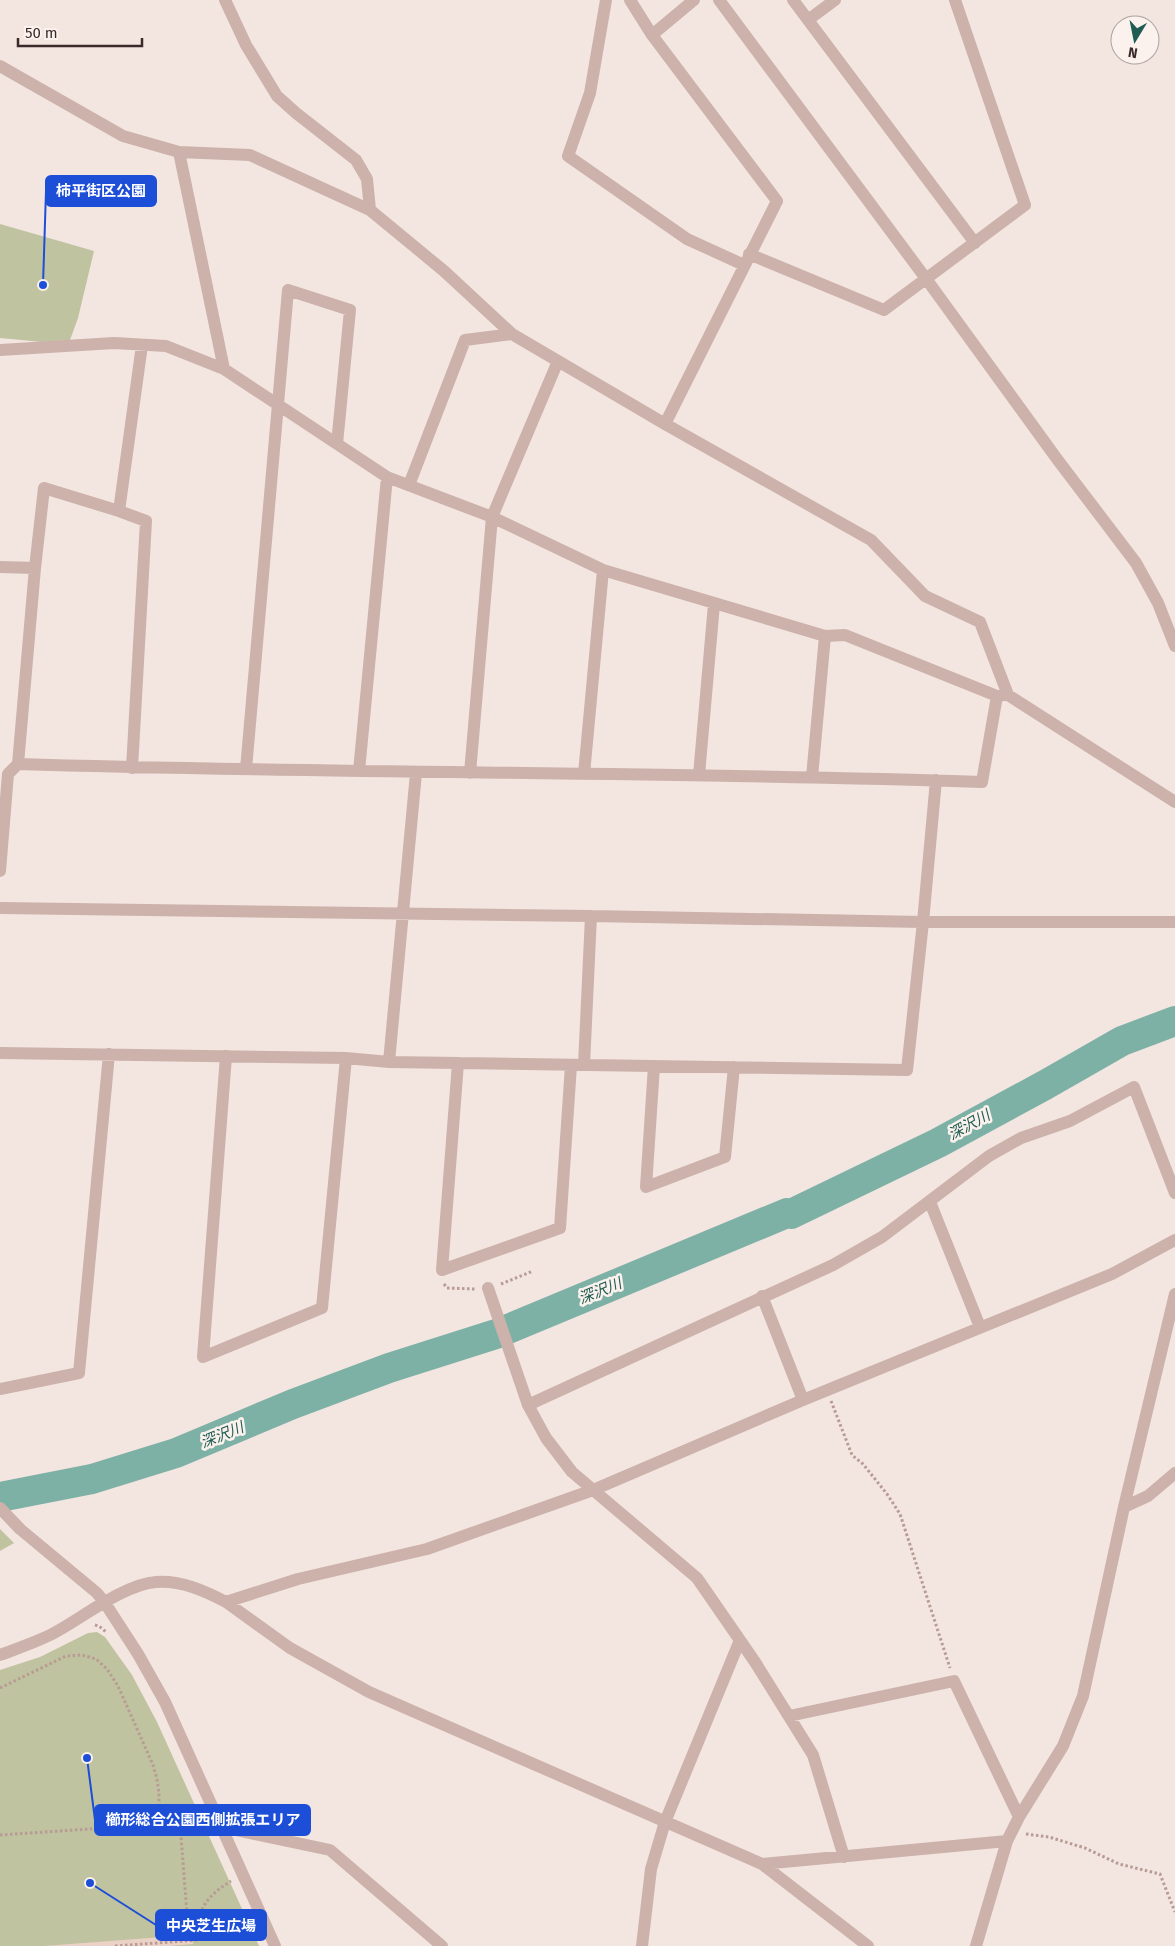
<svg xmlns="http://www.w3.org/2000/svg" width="1175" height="1946" viewBox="0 0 1175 1946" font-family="'Fira Sans','Noto Sans JP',sans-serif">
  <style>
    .green { fill: #c0c39f }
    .plaza { fill: #ebd2c7 }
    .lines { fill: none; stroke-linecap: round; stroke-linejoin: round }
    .river { stroke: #7eb1a6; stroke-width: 30 }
    .path { stroke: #b89b95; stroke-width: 3; stroke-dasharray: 2.5 2.5; stroke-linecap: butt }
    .minor { stroke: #ccb2ab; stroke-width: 12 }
    .labels { text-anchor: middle; stroke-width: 5; stroke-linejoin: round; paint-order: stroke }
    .water-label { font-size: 15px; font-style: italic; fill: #1f5c51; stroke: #fbf1ed }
    .leader { fill: none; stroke: #1d4ed8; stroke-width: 2 }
    .callout-dot { fill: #1d4ed8; stroke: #fbf1ed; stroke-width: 2 }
    .callout { fill: #1d4ed8; stroke: #1d4ed8; stroke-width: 2 }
    .callout-label { font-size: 15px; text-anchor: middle; font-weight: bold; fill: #fff }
  </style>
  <rect width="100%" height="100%" fill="#f3e5e0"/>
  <path class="green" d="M0,224L94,251L78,318L70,340L42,342L0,338Z
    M0,1529L14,1543L0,1551Z
    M97,1632L105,1637L132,1675L157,1722L259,1946H0V1670L40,1657L88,1633Z"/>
  <path class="plaza" d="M183,1926H191L193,1944L169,1946H44L176,1936L182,1931Z"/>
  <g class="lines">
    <path class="river" d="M0,1497L92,1479L176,1453L293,1404L389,1368L496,1334L787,1213L791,1214L938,1143L1045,1085L1122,1041L1175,1021"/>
    <path class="path" d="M444,1284L447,1288L475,1289
      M501,1284L533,1271
      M831,1401L852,1455L863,1464L887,1494L900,1514L950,1668
      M95,1625L99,1626L106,1632
      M0,1688L66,1656L82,1655L96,1659L107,1669L118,1686L153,1765L157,1779L159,1793V1824
      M1026,1834L1049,1837L1085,1848L1119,1864L1160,1874L1175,1912
      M0,1835L180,1823L189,1940
      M115,1946L199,1940C195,1910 207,1896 231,1881"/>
    <path class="minor" d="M225,0L246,45L277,96L296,113L356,160L367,179L370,210
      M606,0L590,93L568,156L687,239L744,265
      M630,0L652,35
      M719,0L927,280L1057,459L1136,563L1158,603L1175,646
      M793,0L975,243
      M808,20L835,0
      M0,66L123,136L179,152L250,155L370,210L444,271L512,334L665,424L871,540L925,596L980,622L1008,695L1175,802
      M179,152L224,369
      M749,254L884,310L1025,205L955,0
      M0,350L114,343L166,346L224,369L387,477L492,517L603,570L825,636L845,635L997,696L1004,695
      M665,424L777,201L652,35L694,0
      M409,485L465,340L512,334
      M119,511L142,345
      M0,567L35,568
      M132,768L146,521L119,511L44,488L35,568L18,764C339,774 661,771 982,782L997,696
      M246,769L288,290L350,310L337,444
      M359,771L387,477
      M470,773L492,517L558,361
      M584,774L603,570
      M699,775L714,604
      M812,777L825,636
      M0,871L8,774L18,764
      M0,908L591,916L923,922H1175
      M0,1053L346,1058L389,1062L907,1070L923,922L936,780
      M226,1056L203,1357L322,1308L346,1058
      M389,1062L416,773
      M458,1063L442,1270L560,1228L571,1065
      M584,1065L591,916
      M654,1066L646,1187L725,1157L734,1067
      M930,1202L980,1327
      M488,1288L528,1405L546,1438L572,1472L697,1578L755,1662L813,1755L844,1857
      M762,1296L803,1400
      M0,1389L79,1373L109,1054
      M528,1405L833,1265L882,1237L989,1156L1021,1138L1070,1121L1134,1087L1175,1193
      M1124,1507L1148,1496L1175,1473
      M0,1508L20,1529L97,1593L105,1603L138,1654L165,1702L275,1946
      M226,1602L290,1648L369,1692L762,1864L868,1946
      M0,1655C18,1648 37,1642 54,1633C82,1618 125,1584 156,1582C181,1580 205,1591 226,1602L298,1579L427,1549L593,1490L803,1400L1112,1274L1175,1240
      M789,1716L954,1681L1019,1817
      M222,1827L330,1850L442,1946
      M762,1864L1007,1841
      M642,1946L651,1869L665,1822L740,1640
      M976,1946L1007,1841L1019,1817L1063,1746L1083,1696L1124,1507L1175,1294"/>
  </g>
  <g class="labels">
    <g class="water-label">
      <text transform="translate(969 1125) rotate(-29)" y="5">深沢川</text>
      <text transform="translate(600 1291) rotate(-22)" y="5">深沢川</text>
      <text transform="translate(222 1435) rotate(-22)" y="5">深沢川</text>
    </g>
  </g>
  <path class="leader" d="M43 285L46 191M87 1758L95 1820M90 1883L156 1925"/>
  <g class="callout-dot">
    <circle cx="43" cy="285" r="5"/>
    <circle cx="87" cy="1758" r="5"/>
    <circle cx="90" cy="1883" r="5"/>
  </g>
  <g class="callout">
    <rect x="46" y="176" width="110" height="30" rx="5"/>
    <rect x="95" y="1805" width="215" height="30" rx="5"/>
    <rect x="156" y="1910" width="110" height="30" rx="5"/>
  </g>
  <g class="callout-label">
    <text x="101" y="196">柿平街区公園</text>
    <text x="203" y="1825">櫛形総合公園西側拡張エリア</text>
    <text x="211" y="1931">中央芝生広場</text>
  </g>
  <g transform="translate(1135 40) rotate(190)"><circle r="24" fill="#fbf1ed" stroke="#aea29f"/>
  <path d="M0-4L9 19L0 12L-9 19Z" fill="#1f5c51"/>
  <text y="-8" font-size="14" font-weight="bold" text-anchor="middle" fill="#3a2b2a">N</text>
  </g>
  <path d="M18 38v8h124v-8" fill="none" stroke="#3a2b2a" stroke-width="2.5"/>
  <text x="25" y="38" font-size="15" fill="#3a2b2a" stroke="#fbf1ed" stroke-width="4" paint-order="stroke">50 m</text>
</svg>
